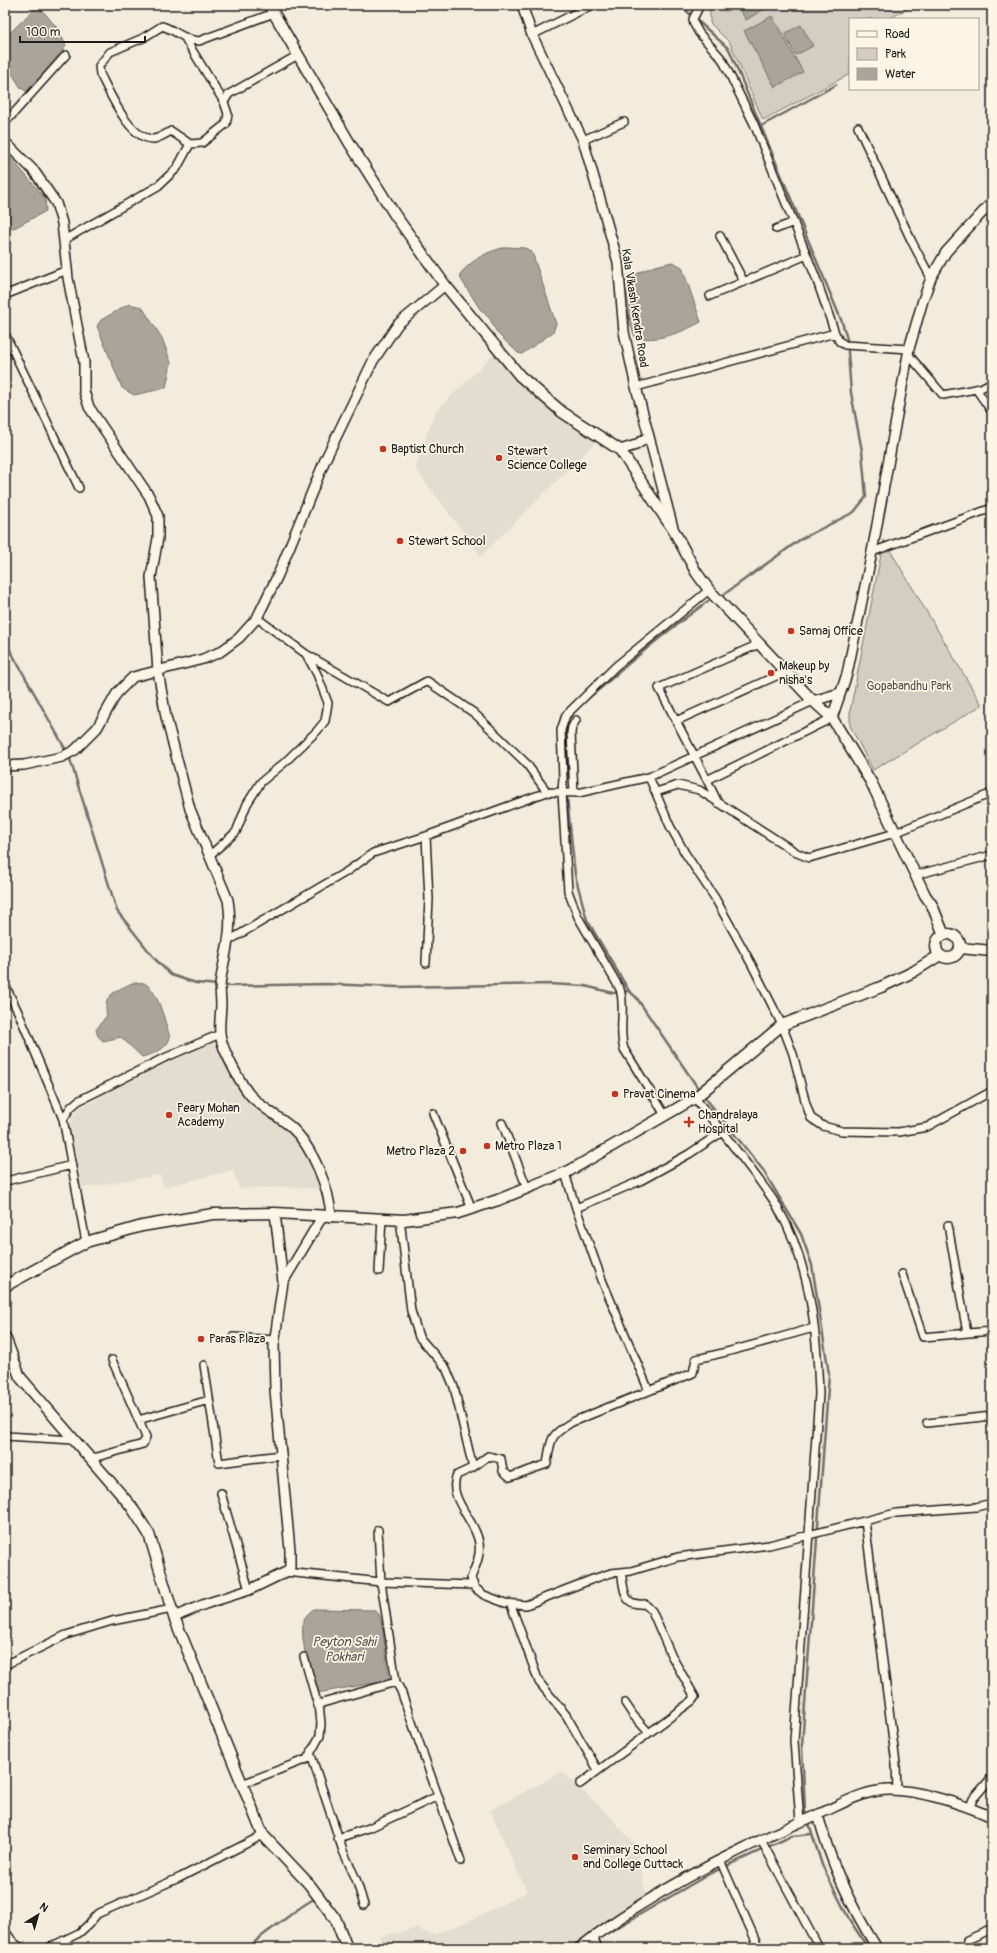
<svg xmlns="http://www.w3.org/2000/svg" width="997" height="1953" viewBox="0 0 997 1953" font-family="Pangolin,sans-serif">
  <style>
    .built { fill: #e3ddcf }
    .green { fill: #d3cec1; stroke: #78756e }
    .water { fill: #aaa59b; stroke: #716e68 }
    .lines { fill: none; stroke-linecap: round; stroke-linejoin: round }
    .stream { stroke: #716e68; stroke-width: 2.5 }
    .minor-casing { stroke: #1c1c1c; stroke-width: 10 }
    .tertiary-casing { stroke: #1c1c1c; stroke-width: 12 }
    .secondary-casing { stroke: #1c1c1c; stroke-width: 13 }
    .minor { stroke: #fcf5e5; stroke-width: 7 }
    .tertiary { stroke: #fcf5e5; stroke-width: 9 }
    .secondary { stroke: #fcf5e5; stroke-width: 10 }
    .poi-dot { fill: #c8321e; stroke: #fcf5e5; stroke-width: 1.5 }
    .labels { text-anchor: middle; stroke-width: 3.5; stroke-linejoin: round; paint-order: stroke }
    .street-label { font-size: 12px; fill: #1c1c1c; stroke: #fcf5e5 }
    .poi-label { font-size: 12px; fill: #1c1c1c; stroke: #fcf5e5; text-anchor: start }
    .park-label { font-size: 12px; fill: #53514e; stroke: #fcf5e5 }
    .water-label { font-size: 13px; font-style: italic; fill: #55534f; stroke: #fcf5e5 }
  </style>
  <rect width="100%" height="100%" fill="#f3ecdd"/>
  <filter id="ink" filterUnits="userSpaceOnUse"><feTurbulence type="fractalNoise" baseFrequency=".025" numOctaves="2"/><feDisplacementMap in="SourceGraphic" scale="8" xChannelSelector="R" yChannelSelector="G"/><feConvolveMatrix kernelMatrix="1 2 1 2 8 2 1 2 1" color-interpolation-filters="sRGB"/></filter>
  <g filter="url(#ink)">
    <path class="built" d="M495,353L599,439L481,556L415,468L435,412Z
      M216,1040L224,1059L246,1099L291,1135L311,1165L322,1189L285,1187L239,1189L233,1170L164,1187L160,1175L82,1188L70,1126L73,1116L80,1107L98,1099L97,1096Z
      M562,1772L606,1812L638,1848L641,1873L647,1897L614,1917L574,1948H384L379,1937L417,1928L421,1931L434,1934L462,1924L527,1892L490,1810Z"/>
    <path class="green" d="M710,5H914L889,19H850V74L763,120L730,43L710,23Z
      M884,540L982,705L873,770L850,726V711Z"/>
    <path class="water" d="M737,5H762L764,9L746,20Z
      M33,10H42L58,29L66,46L28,92L21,88L5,62V38Z
      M772,16L803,72L775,87L744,31Z
      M801,25L813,46L796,55L784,34Z
      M5,151L45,198L46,211L16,227L5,230Z
      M507,247L525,248L532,252L556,324L553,332L522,354L518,353L497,333L490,319L480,309L461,279L460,274C473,259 487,251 507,247Z
      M673,262L682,267L701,322C683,332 655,343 635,337L620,296L621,286C636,271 652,266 673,262Z
      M129,304L142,307L162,338L171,363L166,388L134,395L122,388L97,326L101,320Z
      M132,983C136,983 141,982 144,983C158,989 165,1023 170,1037C168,1049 153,1054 142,1057L121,1037L103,1041L98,1036L96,1030L107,1015C102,995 116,991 132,983Z
      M314,1609L373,1610L379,1614L382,1625L389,1678L386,1681L317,1693C311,1674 300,1643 303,1623C304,1617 309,1612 314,1609Z"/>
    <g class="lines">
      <path class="stream" d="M680,5L729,49L842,322L847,339L851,393L862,451L866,497L854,512L801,539L723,595
        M761,126L836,85
        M5,641L67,752
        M567,721C575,708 590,697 602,687C636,656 671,628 708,601
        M566,726L567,797L575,875L587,920L629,991L636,997L700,1091
        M69,756L117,911L155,959L171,975L196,983L230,986L327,984L397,987L549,984L585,986L613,993L629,991
        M703,1095L763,1170L801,1234L812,1265L829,1374L802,1745L805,1811L822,1865L849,1919L868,1948
        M248,1948C260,1936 272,1929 285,1919C295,1911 303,1905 314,1899
        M589,1948L601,1937L711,1873L792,1836L811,1834"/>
      <g class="minor-casing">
        <path id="minor" d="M700,5L693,19L694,24L699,33L722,59L754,124L816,278L835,333L839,341L845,345L909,349
          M274,13L199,41C181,39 178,31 162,26L143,38L110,52L99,66L100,74C110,93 129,140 154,139C159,138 166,134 171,131L190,144L202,143L226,124L228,114L224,102L229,94L298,55
          M532,35L592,5
          M186,40L224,102
          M5,123L66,55
          M858,127L912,242L931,278
          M583,140L624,122
          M776,229L794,222
          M720,236L744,282
          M64,240L158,186L177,168L190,144
          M5,295L67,270
          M710,296L807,255
          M5,334L79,488
          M908,354L943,395L981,388L992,382
          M636,387L835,333
          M976,389L992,412
          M872,552L992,508
          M257,618L306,654
          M676,721L785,672
          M649,777L670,826L685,853L715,898L752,965L782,1025L793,1054L806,1104L811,1118L823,1126L842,1131L899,1132L927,1127L992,1091
          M707,780L659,688L759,644
          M656,792L678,785L699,790L797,853L809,858L895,833L992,793
          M574,793L571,733L572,727L576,720
          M718,803L707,780L832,718
          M210,855L236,832L247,804L261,782L284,763L317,731L325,721L328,703L317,674L306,654L389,702L427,681L474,713L526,763L547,792L578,793L649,777L813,701
          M915,875L992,855
          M230,940L346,872L373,853L426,836L547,792
          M426,963L429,899L426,836
          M5,985L19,1014L63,1119L86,1242
          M695,1098C717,1125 738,1152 759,1180C765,1189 773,1198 778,1208C810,1264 817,1330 819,1394L794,1741L800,1822
          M433,1113L472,1209
          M665,1115L624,1049C618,1029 626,1009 620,989L578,917L568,891L562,792L563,778L561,730L566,715L616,666L709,590
          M63,1119L71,1107L78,1101L162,1059L220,1034
          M502,1123L527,1188
          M565,1173L576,1208
          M5,1179L6,1181L72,1165
          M400,1219L411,1311L419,1337L446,1368L454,1387L472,1464V1468L457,1475C446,1498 476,1520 479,1543C481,1556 475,1567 471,1578L475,1588L484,1595L505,1603L526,1605L593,1579L611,1573L631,1571L678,1557L769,1545L896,1513L976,1507L992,1503
          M948,1225L967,1333
          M379,1271L382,1219
          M902,1274L923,1337L992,1331
          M233,1337L275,1340
          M204,1365L219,1463L281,1455
          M649,1391L602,1280L576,1208L640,1181L689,1154L722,1132
          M138,1420L209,1400
          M927,1423L992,1416
          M5,1436L74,1440
          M90,1459L143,1444L146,1437L112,1360
          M472,1468L488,1456L501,1459L503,1471L510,1477L547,1464C551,1439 549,1436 572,1422L693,1373L696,1359C736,1351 775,1338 814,1328
          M221,1493L249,1590
          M865,1521L896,1764L897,1791
          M286,1572L381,1582L472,1585
          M511,1605L539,1682L566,1715L598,1770
          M304,1657L318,1706
          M5,1665L66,1635L112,1621L172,1609
          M396,1682L401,1691L461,1861
          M625,1703L633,1715L649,1733
          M311,1755L343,1851L356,1879L364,1905
          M242,1784L307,1759L320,1736L321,1723L319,1704L396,1682L381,1582L378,1530
          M580,1784L692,1701L695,1697L671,1655L652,1611L645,1604C622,1606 625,1591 621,1572
          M970,1807L973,1799L992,1777
          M338,1838L369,1828L438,1796
          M761,1840L819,1948
          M720,1860L759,1948
          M5,1931L14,1943L22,1948
          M593,1936L598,1948
          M48,1948L79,1933L88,1925L97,1914L181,1877L263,1835
          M969,1948L967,1940L992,1929"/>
      </g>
      <g class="tertiary-casing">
        <path id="tertiary" d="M522,5L532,35L583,140L601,202L618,262L624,332L636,387L673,528
          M5,142L34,171L56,203L62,223L68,278L84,362V391L89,407L149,496L158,516V538L151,577L158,671L166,717L190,809L228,900C233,929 226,950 221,978C219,987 221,996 221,1005C220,1026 217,1033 226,1053C232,1066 241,1084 250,1095C262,1108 278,1116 291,1127C312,1146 330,1189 331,1217
          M620,450L636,445L649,436
          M813,701L840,693
          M832,718L847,674L872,552L909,349L923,300L931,278L946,252L992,202
          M5,766L24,765L62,757L75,750L97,728L117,693L133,677L203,659L220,652L239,638L257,618L278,575L325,460L373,361L398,324L445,285
          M283,1282L322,1217
          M174,1617L205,1604L249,1590L286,1572L290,1567V1550L275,1390L274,1345L283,1282L275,1213
          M818,1815C830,1862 851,1907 877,1948
          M579,1948C648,1893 737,1849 819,1814C838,1806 857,1794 878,1791C909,1786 963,1804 992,1817"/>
      </g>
      <g class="secondary-casing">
        <path id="secondary" d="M269,5L349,142L395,215L445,285L520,376L562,412L620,450L674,531L696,572L709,590L810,698L832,718L871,782L925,895L932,905L944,935
          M936 946a12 12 0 1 1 24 0a12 12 0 1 1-24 0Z
          M960,948L992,951
          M5,1286L86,1242L142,1226L213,1214L275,1213L404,1220L458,1213L498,1200L569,1171L695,1098L782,1025L881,987L913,972L940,955
          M5,1337L20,1377L131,1506L149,1534L174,1617L263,1835L309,1884L336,1920L347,1948"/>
      </g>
      <use href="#minor" class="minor"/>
      <use href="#tertiary" class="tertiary"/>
      <use href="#secondary" class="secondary"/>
    </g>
  </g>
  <g class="poi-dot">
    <circle cx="383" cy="449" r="4"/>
    <circle cx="499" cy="458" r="4"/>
    <circle cx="400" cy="541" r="4"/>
    <circle cx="791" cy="631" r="4"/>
    <circle cx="771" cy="673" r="4"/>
    <circle cx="615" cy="1094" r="4"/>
    <circle cx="169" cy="1115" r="4"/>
    <path d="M687 1116h4v4h4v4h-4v4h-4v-4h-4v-4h4z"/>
    <circle cx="487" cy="1146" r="4"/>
    <circle cx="463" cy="1151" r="4"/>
    <circle cx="201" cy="1339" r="4"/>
    <circle cx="575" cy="1857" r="4"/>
  </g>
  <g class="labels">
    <g class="street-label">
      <text transform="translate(635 308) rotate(81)" y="4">Kala Vikash Kendra Road</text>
    </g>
    <g class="poi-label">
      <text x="391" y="453">Baptist Church</text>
      <text x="507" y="455">Stewart<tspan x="507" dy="14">Science College</tspan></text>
      <text x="408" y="545">Stewart School</text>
      <text x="799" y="635">Samaj Office</text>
      <text x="779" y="670">Makeup by<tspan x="779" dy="14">nisha's</tspan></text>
      <text x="623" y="1098">Pravat Cinema</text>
      <text x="177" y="1112">Peary Mohan<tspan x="177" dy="14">Academy</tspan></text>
      <text x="698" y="1119">Chandralaya<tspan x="698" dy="14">Hospital</tspan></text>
      <text x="495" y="1150">Metro Plaza 1</text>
      <text x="455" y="1155" text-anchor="end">Metro Plaza 2</text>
      <text x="209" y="1343">Paras Plaza</text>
      <text x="583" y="1854">Seminary School<tspan x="583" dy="14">and College Cuttack</tspan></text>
    </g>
    <g class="park-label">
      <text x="909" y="690">Gopabandhu Park</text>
    </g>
    <g class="water-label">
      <text x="344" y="1646">Peyton Sahi<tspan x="344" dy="15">Pokhari</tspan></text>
    </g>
  </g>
  <rect width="997" height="1953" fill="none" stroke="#fcf5e5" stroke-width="20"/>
  <rect x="10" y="10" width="977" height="1933" fill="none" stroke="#1c1c1c" stroke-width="1.5" filter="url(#ink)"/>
  <rect x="849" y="18" width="130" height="72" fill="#fcf5e5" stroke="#a29e95"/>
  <rect x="857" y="31" width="20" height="6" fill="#fcf5e5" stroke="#a29e95"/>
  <text x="885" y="38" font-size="12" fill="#1c1c1c">Road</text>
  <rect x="857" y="48" width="20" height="12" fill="#d3cec1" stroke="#a29e95"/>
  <text x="885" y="58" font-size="12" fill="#1c1c1c">Park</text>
  <rect x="857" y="68" width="20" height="12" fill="#aaa59b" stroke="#a29e95"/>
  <text x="885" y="78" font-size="12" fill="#1c1c1c">Water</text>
  <g transform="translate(38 1915) rotate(37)" stroke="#fcf5e5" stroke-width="3" paint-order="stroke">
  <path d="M0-3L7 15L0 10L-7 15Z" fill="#1c1c1c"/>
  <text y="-6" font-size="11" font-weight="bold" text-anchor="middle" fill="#1c1c1c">N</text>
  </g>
  <path d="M20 36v6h125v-6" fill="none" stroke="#1c1c1c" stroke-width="2"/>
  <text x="26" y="36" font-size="12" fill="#1c1c1c" stroke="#fcf5e5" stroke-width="3" paint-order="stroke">100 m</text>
</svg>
